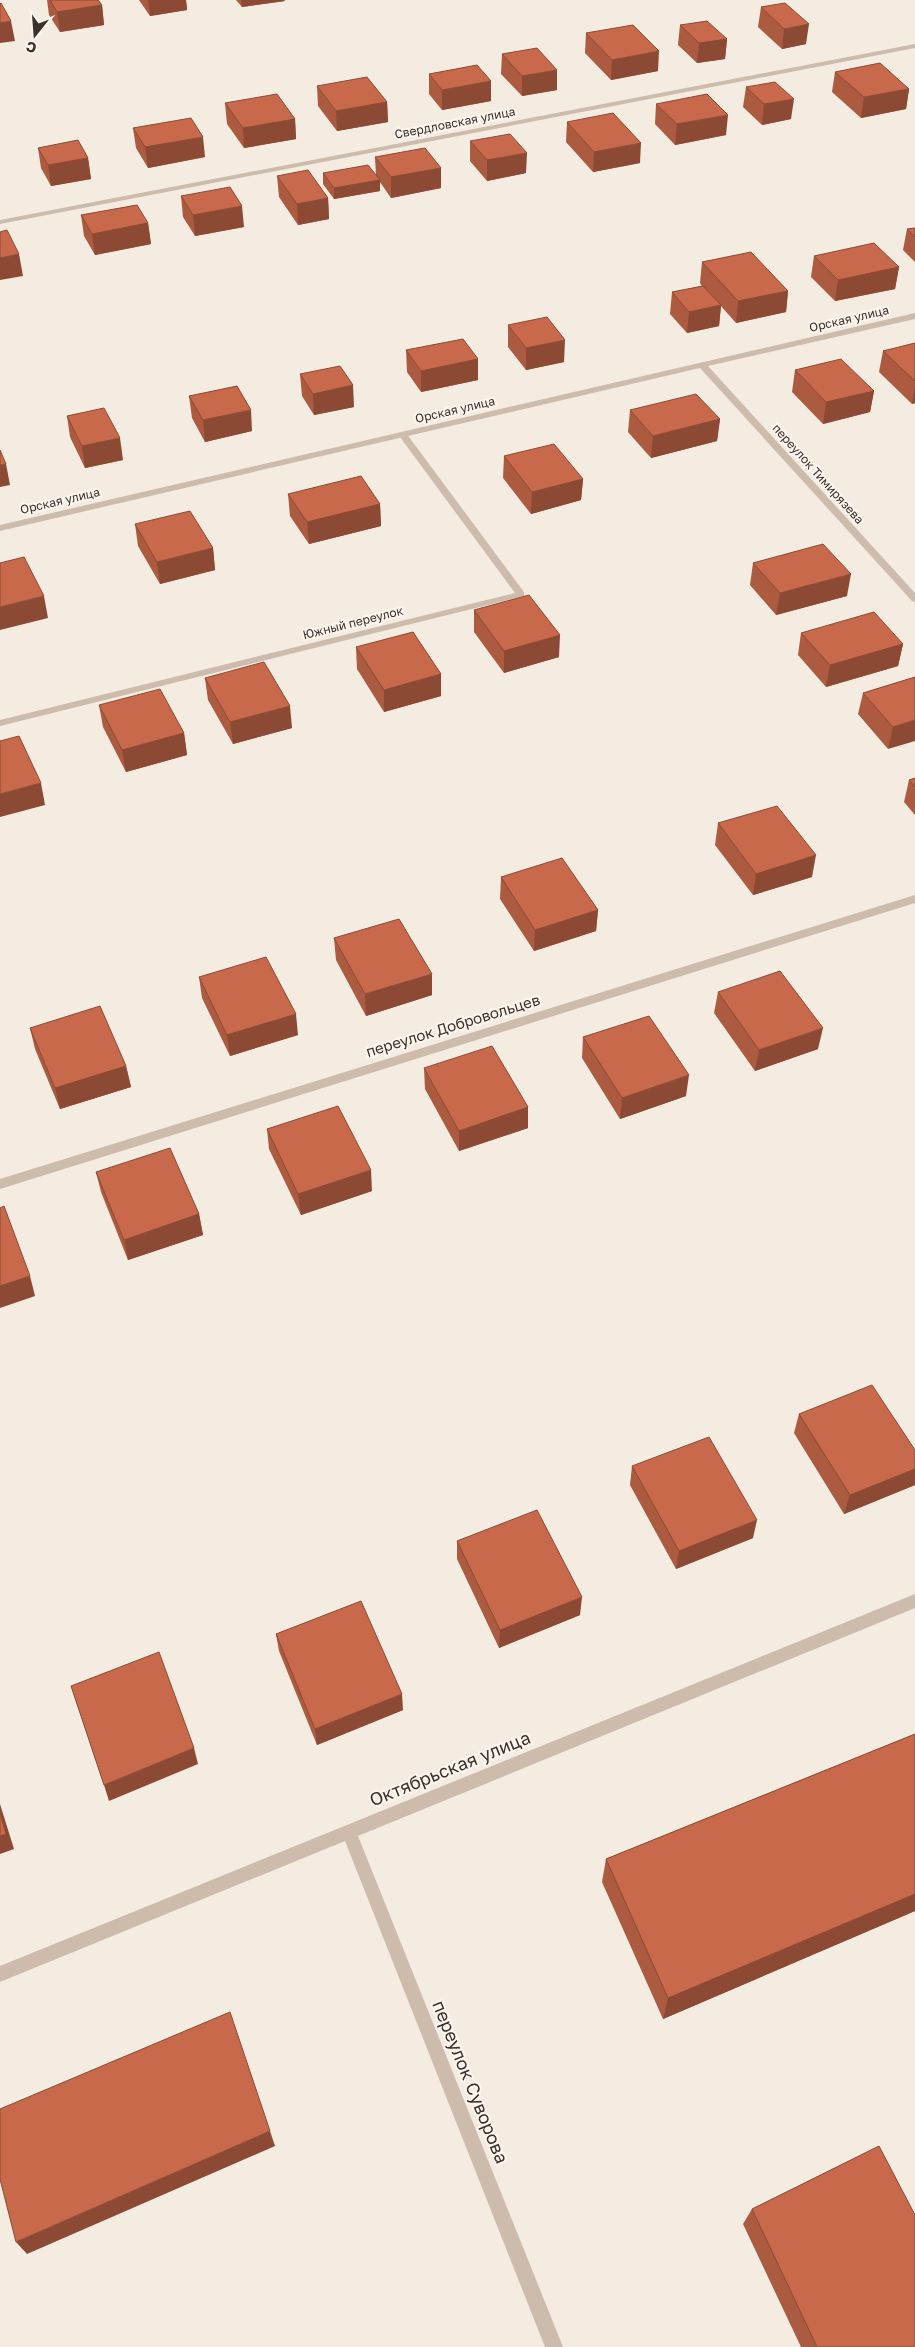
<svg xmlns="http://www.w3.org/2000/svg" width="915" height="2347" viewBox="0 0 915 2347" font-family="'Golos Text',sans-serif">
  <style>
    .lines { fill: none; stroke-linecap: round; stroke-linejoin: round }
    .lane { fill: #cdbbac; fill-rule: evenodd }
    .street { fill: #cdbbac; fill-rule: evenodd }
    .wall { fill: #ac5a40 }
    .shaded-wall { fill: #8c4a34 }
    .building { fill: #c8694b; stroke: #8c4a34 }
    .labels { text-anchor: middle; stroke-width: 4.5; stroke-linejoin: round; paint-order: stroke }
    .far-street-label { font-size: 12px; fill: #3b302b; stroke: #fbf5ee }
    .street-label { font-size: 15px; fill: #3b302b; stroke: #fbf5ee }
    .near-street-label { font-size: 18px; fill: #3b302b; stroke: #fbf5ee }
  </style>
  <rect width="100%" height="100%" fill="#f4ebe1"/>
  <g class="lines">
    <path class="lane" d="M403,432L406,433L524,592V596L0,726V720L515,593L400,437V433Z"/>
    <path class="street" d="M915,44V48L0,224V220Z
      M915,313V319L708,366L915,593V602L912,601L700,368L0,531V525Z
      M915,895V903L0,1189V1179Z
      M915,1594V1608L358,1836L563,2347H545L345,1841L0,1982V1966Z"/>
  </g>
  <path class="wall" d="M47,0H98L102,5L104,25L60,32L49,15Z
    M139,0H186L187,10L150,16Z
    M236,0H284L285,1L242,7Z
    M761,7L806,44L782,49L758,27Z
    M680,25L727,39L725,59L697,63L678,45Z
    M586,33L658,71L611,80L585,53Z
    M502,54L557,90L522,96L501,74Z
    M835,72L909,89L906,109L861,118L832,92Z
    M429,74L491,101L442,110L429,94Z
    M317,86L387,102L388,122L337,131L318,106Z
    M746,87L791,119L762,125L743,107Z
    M225,103L295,119L296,139L244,148L227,124Z
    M656,104L726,135L675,145L655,124Z
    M567,122L640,163L593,172L566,142Z
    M133,128L205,157L148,168L136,148Z
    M470,141L526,173L487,181L470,161Z
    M38,148L88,158L91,179L51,186L41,168Z
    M375,157L441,168V188L391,198L380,182V191L334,199L323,184V173L376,175Z
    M277,176L328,198L329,219L298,225L279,197Z
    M181,196L244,227L195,236L183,217Z
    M81,215L148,223L151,244L95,255L84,236Z
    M915,228V262L903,250L907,229Z
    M814,256L899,267L895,289L835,301L811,277Z
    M702,262L788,291L786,312L736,323L721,306L719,326L687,333L670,314L672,292L702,286L700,283Z
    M508,325L564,362L526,370L508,347Z
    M915,343V403L912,404L879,372L883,351Z
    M406,350L478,359V380L421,392L407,372Z
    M795,370L874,391L870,412L823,424L792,392Z
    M300,374L354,407L314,415L302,396Z
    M189,396L252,431L205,442L192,418Z
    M630,410L720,419L717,441L651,458L628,432Z
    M67,416L123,460L85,468L70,437Z
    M504,456L583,479L581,500L531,514L503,478Z
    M288,494L380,504L381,526L309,544L290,516Z
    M135,524L213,548L215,570L160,584L138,546Z
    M753,563L847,596L776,615L750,585Z
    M474,610L559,657L504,673L474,632Z
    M801,633L903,644L898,666L826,687L798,655Z
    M356,647L441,674V696L384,712L357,669Z
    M915,677L888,749L858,714L863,693Z
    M205,678L292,728L233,744L208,700Z
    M99,705L184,733L187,755L126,772L103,727Z
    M915,778V815L904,802L909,780Z
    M718,823L812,877L753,895L715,845Z
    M501,877L598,910L596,931L534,951L500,899Z
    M334,938L432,995L366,1016L336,960Z
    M199,977L298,1035L230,1056L202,998Z
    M718,992L818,1049L755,1071L714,1013Z
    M30,1028L126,1066L131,1087L60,1109L35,1049Z
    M583,1037L686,1096L620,1119L582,1058Z
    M424,1068L528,1128L459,1151L425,1089Z
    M267,1129L372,1191L301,1215L269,1149Z
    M96,1172L199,1214L203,1235L128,1260L101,1192Z
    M799,1414L915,1450V1485L844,1514L794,1433Z
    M632,1466L753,1538L676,1569L630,1485Z
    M457,1541L580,1615L499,1648L457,1559Z
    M276,1634L403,1710L317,1745L279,1651Z
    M915,1734V1911L663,2019L602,1882L606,1859Z
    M752,2209L915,2347H801L743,2224Z"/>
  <path class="shaded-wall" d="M148,0H186L187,10L150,16Z
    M241,0H284L285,1L242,7Z
    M102,5L104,25L60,32L57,12Z
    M11,21L15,41L0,43V23Z
    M809,24L806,44L782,49L784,29Z
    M727,39L725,59L697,63L699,43Z
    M659,51L658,71L611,80L612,60Z
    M557,70V90L522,96V76Z
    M491,81V101L442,110V90Z
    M909,89L906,109L861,118L864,97Z
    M794,99L791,119L762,125L764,104Z
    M387,102L388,122L337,131L336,111Z
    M728,115L726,135L675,145L677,124Z
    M295,119L296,139L244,148L243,128Z
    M203,137L205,157L148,168L145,147Z
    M641,143L640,163L593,172L594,152Z
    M527,153L526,173L487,181V160Z
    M88,158L91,179L51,186L48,165Z
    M441,168V188L391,198V177Z
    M380,180V191L334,199V188Z
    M328,198L329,219L298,225L297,204Z
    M242,206L244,227L195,236L193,215Z
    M148,223L151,244L95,255L92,234Z
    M19,254L23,276L0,280V258Z
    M899,267L895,289L835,301L838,280Z
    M788,291L786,312L736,323L738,301Z
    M721,305L719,326L687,333L689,312Z
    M565,340L564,362L526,370V348Z
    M478,359V380L421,392V371Z
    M353,385L354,407L314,415L313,394Z
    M915,388V403L912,404Z
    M874,391L870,412L823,424L826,402Z
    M251,410L252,431L205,442L203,420Z
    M720,419L717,441L651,458L653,436Z
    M120,438L123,460L85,468L82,446Z
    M6,464L10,485L0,487V465Z
    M583,479L581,500L531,514L532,492Z
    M380,504L381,526L309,544L307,522Z
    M213,548L215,570L160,584L157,562Z
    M851,574L847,596L776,615L780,593Z
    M44,596L48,618L0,630V607Z
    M560,635L559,657L504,673V651Z
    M903,644L898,666L826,687L830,665Z
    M441,674V696L384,712V690Z
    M290,706L292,728L233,744L230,722Z
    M915,720V741L888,749L893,727Z
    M184,733L187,755L126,772L122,750Z
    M41,783L45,805L0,817V794Z
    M816,855L812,877L753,895L756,874Z
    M598,910L596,931L534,951L535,930Z
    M432,974V995L366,1016L365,994Z
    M296,1014L298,1035L230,1056L227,1035Z
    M823,1028L818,1049L755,1071L759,1050Z
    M126,1066L131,1087L60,1109L55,1088Z
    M689,1075L686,1096L620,1119L622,1098Z
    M528,1107V1128L459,1151V1131Z
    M371,1170L372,1191L301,1215L298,1194Z
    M199,1214L203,1235L128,1260L124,1240Z
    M30,1276L35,1296L0,1308V1286Z
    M915,1469V1485L844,1514L850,1495Z
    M757,1520L753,1538L676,1569L679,1551Z
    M582,1597L580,1615L499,1648L500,1630Z
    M402,1694L403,1710L317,1745L315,1729Z
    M194,1748L198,1764L109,1801L104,1785Z
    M0,1804L14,1849L0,1854Z
    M915,1894V1911L663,2019L668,1998Z
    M270,2131L275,2146L27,2254L16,2242Z"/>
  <path class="building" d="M50,0H98L102,5L57,12Z
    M1,3L11,21L0,23V4Z
    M785,3L809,24L784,29L761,7Z
    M707,21L727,39L699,43L680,25Z
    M633,25L659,51L612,60L586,33Z
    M537,48L557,70L522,76L502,54Z
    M880,63L909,89L864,97L835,72Z
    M477,65L491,81L442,90L429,74Z
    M367,77L387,102L336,111L317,86Z
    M775,82L794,99L764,104L746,87Z
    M277,94L295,119L243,128L225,103Z
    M707,94L728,115L677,124L656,104Z
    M613,113L641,143L594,152L567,122Z
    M191,118L203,137L145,147L133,128Z
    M510,134L527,153L487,160L470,141Z
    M78,140L88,158L48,165L38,148Z
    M425,148L441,168L391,177L375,157Z
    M368,165L380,180L334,188L323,173Z
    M308,170L328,198L297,204L277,176Z
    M230,187L242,206L193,215L181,196Z
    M137,205L148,223L92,234L81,215Z
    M915,228V237L907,229Z
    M7,230L19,254L0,258V232Z
    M874,243L899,267L838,280L814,256Z
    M751,252L788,291L738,301L702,262Z
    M703,286L721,305L689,312L672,292Z
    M547,317L565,340L526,348L508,325Z
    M463,339L478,359L421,371L406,350Z
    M915,343V381L883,351Z
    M841,359L874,391L826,402L795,370Z
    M340,366L353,385L313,394L300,374Z
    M237,386L251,410L203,420L189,396Z
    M696,394L720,419L653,436L630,410Z
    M104,408L120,438L82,446L67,416Z
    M554,444L583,479L532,492L504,456Z
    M0,450L6,464L0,465Z
    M361,476L380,504L307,522L288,494Z
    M190,511L213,548L157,562L135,524Z
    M823,544L851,574L780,593L753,563Z
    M24,557L44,596L0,607V563Z
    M529,595L560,635L504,651L474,610Z
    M874,612L903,644L830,665L801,633Z
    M413,632L441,674L384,690L356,647Z
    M264,662L290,706L230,722L205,678Z
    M915,677V720L893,727L863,693Z
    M160,689L184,733L122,750L99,705Z
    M19,736L41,783L0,794V741Z
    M915,778V787L909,780Z
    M777,806L816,855L756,874L718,823Z
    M562,858L598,910L535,930L501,877Z
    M399,919L432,974L365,994L334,938Z
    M266,957L296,1014L227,1035L199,977Z
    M780,971L823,1028L759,1050L718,992Z
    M100,1006L126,1066L55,1088L30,1028Z
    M649,1016L689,1075L622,1098L583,1037Z
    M492,1046L528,1107L459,1131L424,1068Z
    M338,1106L371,1170L298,1194L267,1129Z
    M170,1148L199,1214L124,1240L96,1172Z
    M4,1206L30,1276L0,1286V1208Z
    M872,1385L915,1450V1469L850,1495L799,1414Z
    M709,1437L757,1520L679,1551L632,1466Z
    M537,1510L582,1597L500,1630L457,1541Z
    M361,1601L402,1694L315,1729L276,1634Z
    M159,1652L194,1748L104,1785L71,1686Z
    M915,1734V1894L668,1998L606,1859Z
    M0,1813L6,1834L0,1836Z
    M230,2012L270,2131L16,2242L0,2179V2109Z
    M879,2146L915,2215V2347H817L752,2209Z"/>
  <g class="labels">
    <g class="far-street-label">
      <text transform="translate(455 123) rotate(-11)" y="4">Свердловская улица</text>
      <text transform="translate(849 319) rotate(-13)" y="4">Орская улица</text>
      <text transform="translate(455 410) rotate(-13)" y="4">Орская улица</text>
      <text transform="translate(818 474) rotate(48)" y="4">переулок Тимирязева</text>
      <text transform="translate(60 501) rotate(-13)" y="4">Орская улица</text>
      <text transform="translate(353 623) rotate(-14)" y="4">Южный переулок</text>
    </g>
    <g class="street-label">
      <text transform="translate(453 1026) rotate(-17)" y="5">переулок Добровольцев</text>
    </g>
    <g class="near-street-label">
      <text transform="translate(450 1769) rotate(-22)" y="6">Октябрьская улица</text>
      <text transform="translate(470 2082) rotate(68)" y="6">переулок Суворова</text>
    </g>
  </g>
  <g transform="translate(35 35) rotate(197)" stroke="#fbf5ee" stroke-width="4" paint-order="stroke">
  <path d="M0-4L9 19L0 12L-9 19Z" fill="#3b302b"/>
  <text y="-8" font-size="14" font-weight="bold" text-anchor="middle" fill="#3b302b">С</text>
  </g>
</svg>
